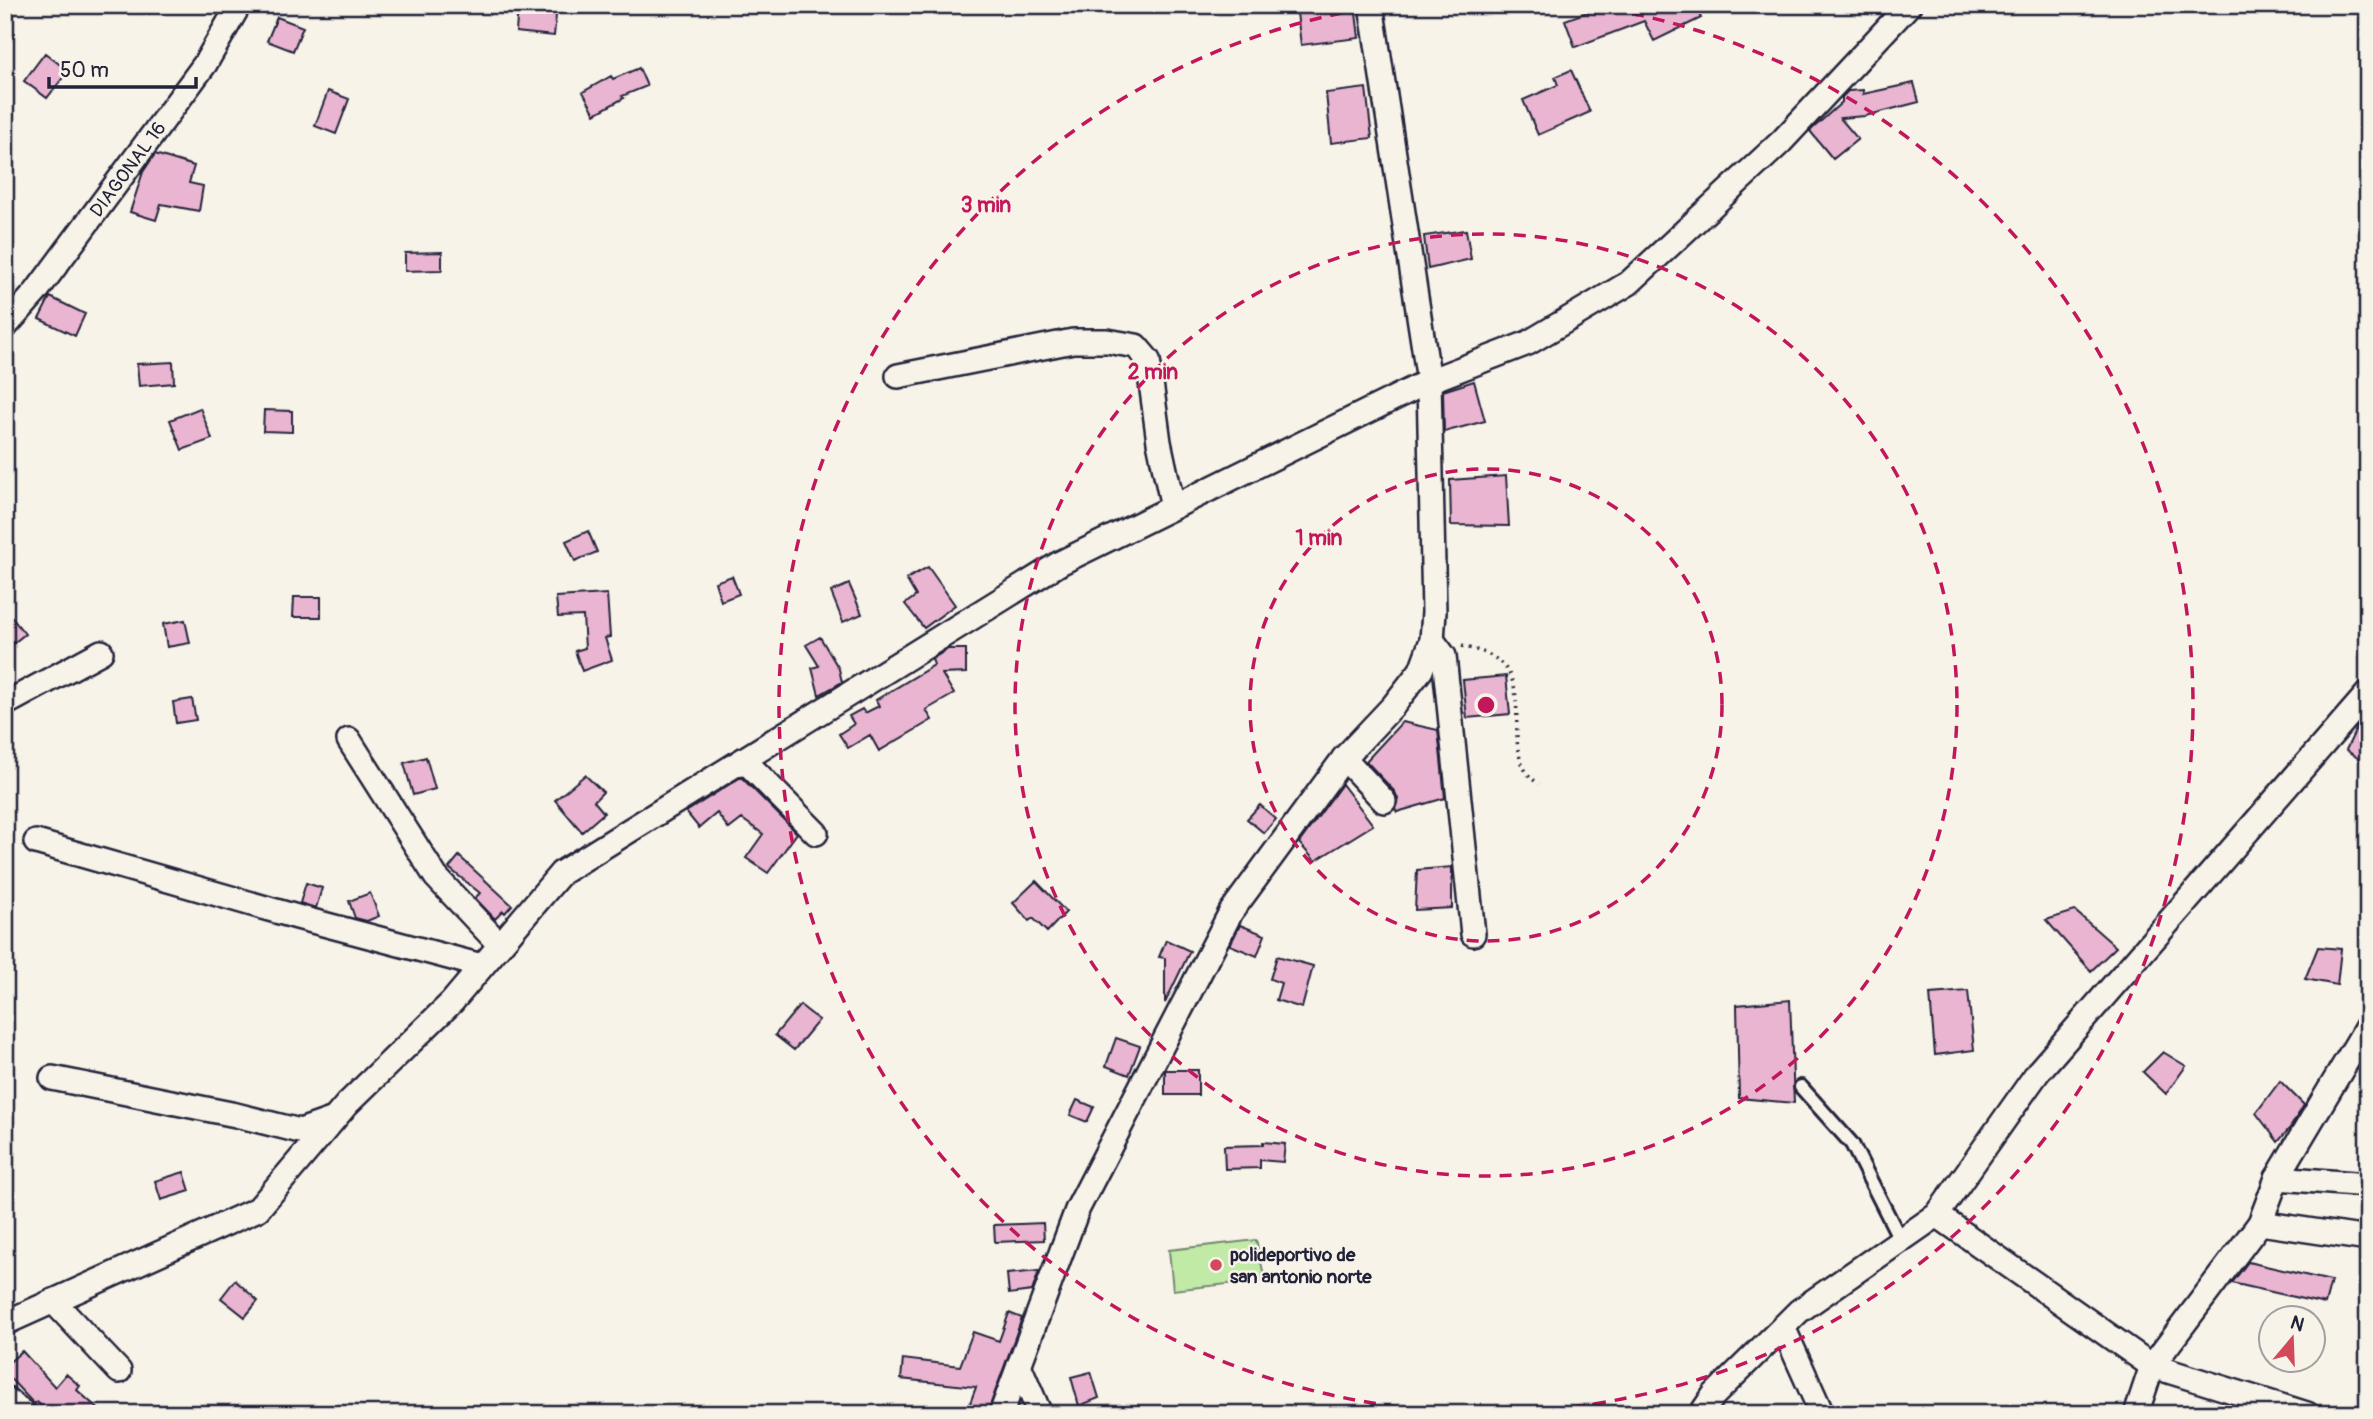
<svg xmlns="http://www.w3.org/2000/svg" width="2373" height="1419" viewBox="0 0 2373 1419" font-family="Pangolin,sans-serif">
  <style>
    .green { fill: #c1eaa6; stroke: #728670; stroke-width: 2 }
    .building { fill: #eab5d0; stroke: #22223b; stroke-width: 2 }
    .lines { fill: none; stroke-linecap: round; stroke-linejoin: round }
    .lane-casing { stroke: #22223b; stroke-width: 18 }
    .street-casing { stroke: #22223b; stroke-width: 28 }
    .path { stroke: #22223b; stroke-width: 3.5; stroke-dasharray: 2 5; stroke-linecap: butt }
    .lane { stroke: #f7f3e8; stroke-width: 12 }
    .street { stroke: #f7f3e8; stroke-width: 23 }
    .ring { fill: none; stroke: #c2185b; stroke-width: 3.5; stroke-dasharray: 12 9 }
    .poi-dot { fill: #d1495b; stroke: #f7f3e8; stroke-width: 2.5 }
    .labels { text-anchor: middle; stroke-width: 5; stroke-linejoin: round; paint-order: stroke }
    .street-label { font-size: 19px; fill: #22223b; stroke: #f7f3e8 }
    .poi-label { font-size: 19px; font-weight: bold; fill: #22223b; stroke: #f7f3e8; text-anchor: start }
    .centre { fill: #c2185b; stroke: #f7f3e8; stroke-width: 3.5 }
    .ring-label { font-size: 21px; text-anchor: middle; font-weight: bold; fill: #c2185b; stroke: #f7f3e8; stroke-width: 5; stroke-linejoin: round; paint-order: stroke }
  </style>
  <rect width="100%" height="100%" fill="#f7f3e8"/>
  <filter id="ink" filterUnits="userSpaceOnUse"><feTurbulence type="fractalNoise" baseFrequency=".0143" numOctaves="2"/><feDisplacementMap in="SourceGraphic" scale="14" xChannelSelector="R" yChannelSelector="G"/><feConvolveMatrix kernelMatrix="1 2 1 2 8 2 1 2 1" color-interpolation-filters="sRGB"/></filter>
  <g filter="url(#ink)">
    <path class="green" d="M1256,1240L1265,1280L1173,1290L1169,1250Z"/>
    <path class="building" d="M518,5H557L554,36L516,32Z
      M1296,5H1355L1359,38L1301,45Z
      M1606,5H1694L1701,18L1654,41L1644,21L1575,47L1565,20Z
      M277,17L303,27L293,51L267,41Z
      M45,53L68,71L47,98L24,81Z
      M639,68L647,86L622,96L624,98L595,114L583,92L611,76L613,79Z
      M1571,70L1590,112L1538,135L1523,100L1558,85L1555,77Z
      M1914,83L1919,102L1865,116L1840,118L1858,139L1833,159L1810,131L1842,102V97L1848,91L1863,90V94Z
      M1366,88L1372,138L1331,143L1326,93Z
      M328,91L349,99L336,134L315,126Z
      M155,154L194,166L189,183L203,186L199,211L161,204L156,220L130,212L143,172Z
      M1466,230L1471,259L1428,269L1424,236Z
      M442,252V270L405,271V253Z
      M50,297L85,314L75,336L39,319Z
      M173,362L174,383L139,386L137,364Z
      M1474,381L1485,421L1444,432L1443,391Z
      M200,408L212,439L182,450L170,420Z
      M264,410L292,411V432L263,431Z
      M1506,476L1509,526L1451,525L1450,480Z
      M588,531L597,552L575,561L566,541Z
      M928,567L955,605L924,628L905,604L916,596L906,579Z
      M732,576L739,594L721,601L715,582Z
      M849,584L862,614L843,622L831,592Z
      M607,594L610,637L605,638L612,660L582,671L575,651L585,648L583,616L558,617L556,597Z
      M294,597H321V617H293Z
      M5,609L25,634L5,650Z
      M185,620L190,643L167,647L163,624Z
      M820,637L839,669L842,682L819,695L812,668L819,666L806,645Z
      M948,649H966V673L942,674L954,694L926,710L932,720L879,751L870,735L848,748L839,734L854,724L849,716L862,709L865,713L879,706L876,700L934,665L932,659Z
      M1506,676L1510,714L1467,718L1463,680Z
      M192,699L196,720L176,723L173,702Z
      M2368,715V765L2346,750L2357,727Z
      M1402,722L1438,730L1445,798L1397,812L1395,809L1398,799L1395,792L1366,761Z
      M426,757L435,789L413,795L404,763Z
      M585,775L603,792L594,801L604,813L582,832L555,800Z
      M741,777L797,833L768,873L746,858L763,834L742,819L729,829L717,813L699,828L686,812Z
      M1342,784L1373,825L1315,861L1299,843Z
      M1260,805L1276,819L1264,833L1247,819Z
      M459,856L512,905L505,913L503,911L495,919L475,898L480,893L449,868Z
      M1452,867V908L1415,910L1417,870Z
      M1036,881L1066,912L1047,932L1033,918L1029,921L1013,903Z
      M306,883L322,888L316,908L300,903Z
      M370,893L379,916L367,921L355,918L349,901Z
      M2075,911L2116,947L2091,971L2046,920Z
      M1240,925L1265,935L1257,956L1230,945Z
      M1166,940L1190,951L1165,1003V958L1159,957Z
      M2318,947L2341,949L2337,985L2305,979Z
      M1277,956L1313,966L1302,1008L1276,1000L1281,983L1270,979Z
      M1968,991L1974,1050L1935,1055L1930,994Z
      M1790,1000L1794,1103L1739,1098L1737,1005Z
      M800,1005L819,1020L794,1050L775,1035Z
      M1116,1038L1140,1046L1129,1075L1106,1066Z
      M2163,1052L2186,1066L2166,1094L2143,1072Z
      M1165,1070H1198V1095H1165Z
      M2280,1081L2304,1105L2290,1128L2278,1142L2256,1113Z
      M1077,1100L1094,1107L1087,1122L1070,1115Z
      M1263,1142L1285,1144L1283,1162L1260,1160V1168L1225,1169L1224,1146L1263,1145Z
      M184,1172L190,1191L161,1200L155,1181Z
      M1043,1223L1044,1240L995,1242L994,1225Z
      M2248,1262L2331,1281L2325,1304L2232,1283Z
      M1039,1271L1032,1291L1009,1294L1007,1274Z
      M235,1280L258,1301L245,1317L221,1298Z
      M1009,1313L1022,1318L987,1414H966L976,1387L901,1379L903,1359L960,1366L973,1332L999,1341Z
      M22,1351L55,1387L66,1374L80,1386L77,1390L104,1414H50L37,1402L34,1404L5,1373V1366Z
      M1091,1372L1099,1398L1079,1406L1071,1377Z"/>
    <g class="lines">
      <g class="lane-casing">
        <path id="lane" d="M1801,1087L1852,1144L1901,1241"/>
      </g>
      <g class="street-casing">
        <g id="street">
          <path id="s1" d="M5,327L36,292L205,64L239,5"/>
          <path d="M898,376L1073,341H1107L1136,346L1148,360L1159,442L1173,507"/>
          <path d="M1432,640L1444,656L1473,934"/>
          <path d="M5,704L101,652"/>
          <path d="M349,740L436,877L500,945"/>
          <path d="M1344,758L1384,801"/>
          <path d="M744,760L816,833"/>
          <path d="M36,842L297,917L482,966"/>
          <path d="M52,1078L236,1115L300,1131L331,1120"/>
          <path d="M2277,1178L2368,1185"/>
          <path d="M1937,1215L2152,1366L2307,1414"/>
          <path d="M2260,1223L2368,1239"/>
          <path d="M53,1301L119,1371"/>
          <path d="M5,1323L258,1209L347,1104L452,1002L561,873L1060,563L1429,381L1528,343L1629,283L1781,142L1909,5"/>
          <path d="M1783,1327L1822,1414"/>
          <path d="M1019,1365L1040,1414"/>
          <path d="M5,1398L24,1414"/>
          <path d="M1001,1414L1077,1210L1231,912L1344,758L1393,706L1421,670L1432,640L1434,612L1429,381L1371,5"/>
          <path d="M1701,1414L1714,1395L1799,1311L1937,1215L2038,1072L2368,693"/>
          <path d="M2136,1414L2152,1366L2260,1223L2277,1178L2368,1025"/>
        </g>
      </g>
      <path class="path" d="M1462,646C1471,649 1484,651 1493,657C1540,686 1494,755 1539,784"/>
      <use href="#lane" class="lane"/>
      <use href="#street" class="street"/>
    </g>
  </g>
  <g class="ring">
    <circle cx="1486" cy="705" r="236"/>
    <circle cx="1486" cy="705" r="471"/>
    <path d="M1591 6A707 707 0 1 1 1381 6"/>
  </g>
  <circle class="poi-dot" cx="1216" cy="1265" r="7"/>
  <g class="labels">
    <g class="street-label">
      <text dy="7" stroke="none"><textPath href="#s1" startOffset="200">DIAGONAL 16</textPath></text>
    </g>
    <g class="poi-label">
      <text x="1230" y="1261">polideportivo de<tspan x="1230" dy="22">san antonio norte</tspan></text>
    </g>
  </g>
  <circle cx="1486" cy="705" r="10" class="centre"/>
  <g class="ring-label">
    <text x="986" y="212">3 min</text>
    <text x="1153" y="379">2 min</text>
    <text x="1319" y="545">1 min</text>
  </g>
  <rect width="2373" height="1419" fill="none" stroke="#f7f3e8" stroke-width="28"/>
  <rect x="14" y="14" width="2345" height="1391" fill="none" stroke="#22223b" stroke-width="2.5" filter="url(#ink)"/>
  <g transform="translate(2292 1339) rotate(19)"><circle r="33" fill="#f7f3e8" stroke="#a29fa3" stroke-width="2"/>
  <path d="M0-5L12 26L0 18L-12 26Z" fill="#d1495b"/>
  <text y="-10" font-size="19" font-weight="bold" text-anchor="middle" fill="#22223b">N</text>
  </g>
  <path d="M49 77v10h147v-10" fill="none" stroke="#22223b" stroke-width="3.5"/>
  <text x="60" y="77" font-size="21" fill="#22223b" stroke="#f7f3e8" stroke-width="5" paint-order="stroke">50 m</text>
</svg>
